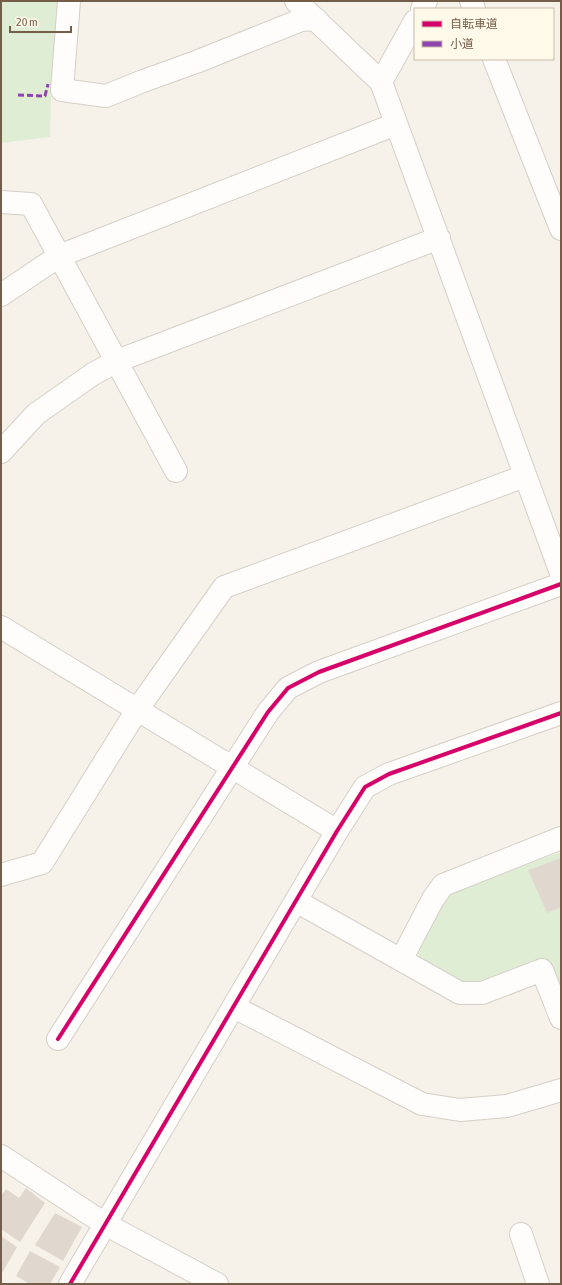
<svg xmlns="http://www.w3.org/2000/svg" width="562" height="1285" viewBox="0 0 562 1285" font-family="'Asap Condensed','Noto Sans JP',sans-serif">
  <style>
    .green { fill: #dfedd4 }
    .building { fill: #e0d8ce }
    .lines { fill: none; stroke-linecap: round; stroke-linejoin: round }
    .street-casing { stroke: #d5cfc7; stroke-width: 24 }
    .street { stroke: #fefdfc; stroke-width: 22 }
    .quiet { stroke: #8e44ad; stroke-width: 3; stroke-dasharray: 6 3; stroke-linecap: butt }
    .cycleway-casing { stroke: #fff9ea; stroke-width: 6 }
    .cycleway { stroke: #d6006c; stroke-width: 4 }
  </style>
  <rect width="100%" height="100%" fill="#f6f2e9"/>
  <path class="green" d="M1,1H59L51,97L50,137L1,143Z
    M561,852V995L546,959C525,967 489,984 467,982C453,981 432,967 420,960L417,951L445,900L456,889Z"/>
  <path class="building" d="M561,858V907L547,913L528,870Z
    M26,1188L45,1203L20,1242L1,1229V1196L6,1189L19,1198Z
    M55,1213L82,1227L63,1261L35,1245Z
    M1,1236L17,1247L1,1275Z
    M30,1251L60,1267L50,1284H30L16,1276Z"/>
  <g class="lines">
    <g class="street-casing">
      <path id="street" d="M69,1L62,90L106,96L143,81L196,62L301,20L316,19
        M296,1L381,82L561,573
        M471,1L474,9
        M422,9L426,1
        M494,59L561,229
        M381,82L415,21
        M1,202L31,204L176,471
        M1,295L59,256L396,124
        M1,452L36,414L93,374L117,361L439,238
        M1,627L337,831
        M1,875L42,863L137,710L224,587L525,476
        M296,901L460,993H482L542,970L561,1018
        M401,960L433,899L443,885L561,838
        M234,1007L422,1104L460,1110L507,1106L561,1090
        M58,1039L268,712L288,688L319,672L561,584
        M1,1156L105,1224L217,1284
        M521,1234L538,1284
        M70,1284L337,831L365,787L389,774L561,713"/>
    </g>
    <use href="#street" class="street"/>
    <path class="quiet" d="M18,95L45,96L48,84"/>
    <g class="cycleway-casing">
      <path id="cycleway" d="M58,1039L268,712L288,688L319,672L561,584
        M70,1284L337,831L365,787L389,774L561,713"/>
    </g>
    <use href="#cycleway" class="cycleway"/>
  </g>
  <rect width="562" height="1285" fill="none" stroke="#745e4a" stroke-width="4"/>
  <rect x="414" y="8" width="140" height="52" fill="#fff9ea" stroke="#c7bbaa"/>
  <rect x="422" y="21" width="20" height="6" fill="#d6006c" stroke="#c7bbaa"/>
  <text x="450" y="28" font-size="12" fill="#745e4a">自転車道</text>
  <rect x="422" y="41" width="20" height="6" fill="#8e44ad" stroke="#c7bbaa"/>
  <text x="450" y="48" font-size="12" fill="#745e4a">小道</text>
  <path d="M10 26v6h61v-6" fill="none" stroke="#745e4a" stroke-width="2"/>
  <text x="16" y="26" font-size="12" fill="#745e4a" stroke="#fff9ea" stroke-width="3" paint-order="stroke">20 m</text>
</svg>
